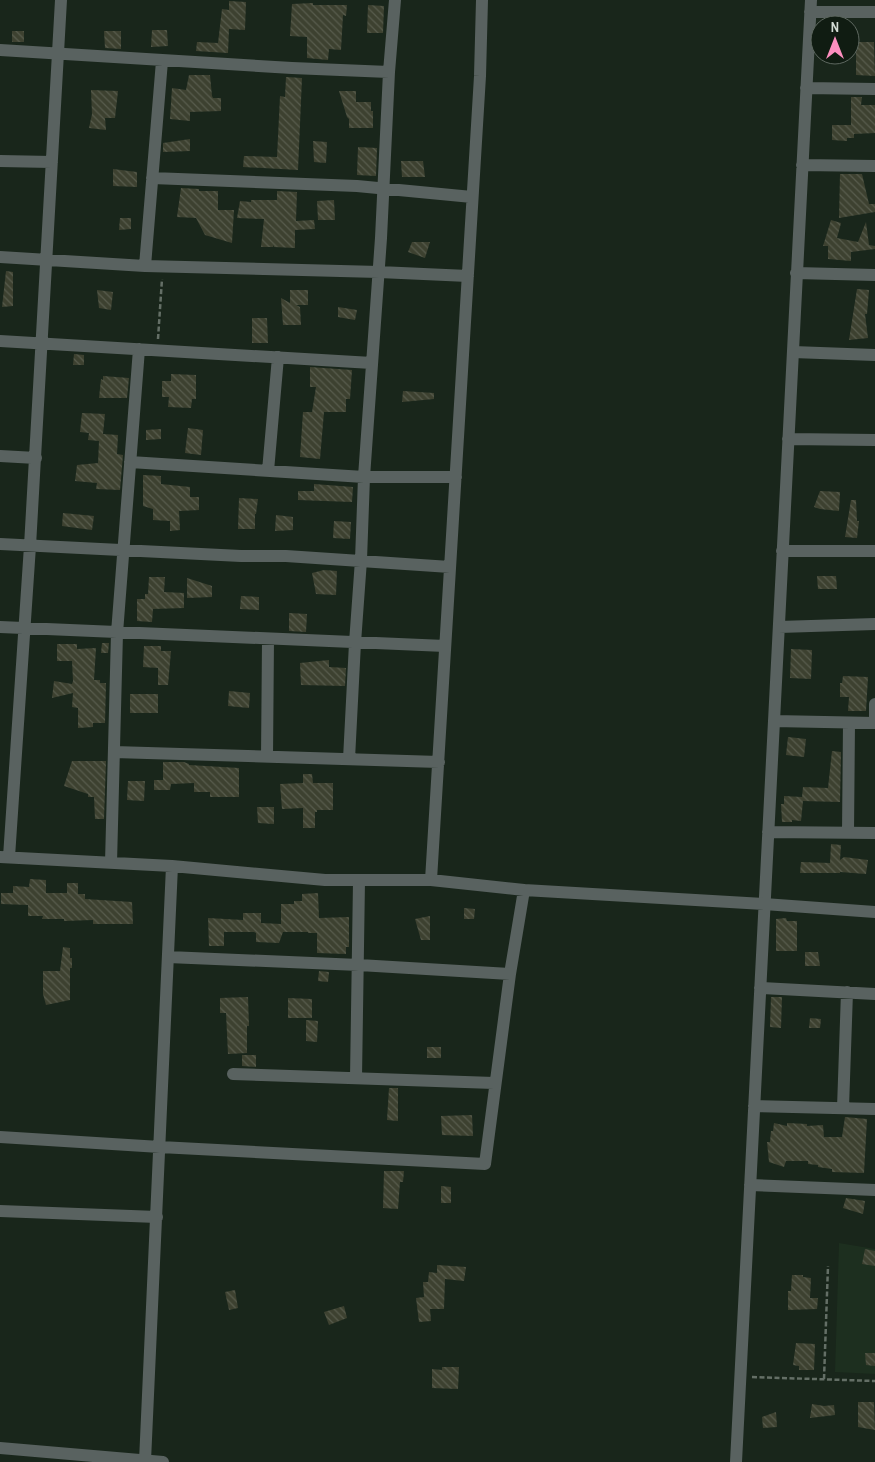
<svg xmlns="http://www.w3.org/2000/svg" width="875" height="1462" viewBox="0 0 875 1462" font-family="'Archivo Narrow',sans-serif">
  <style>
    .built { fill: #1d2f1f }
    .building { fill: url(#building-back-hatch) }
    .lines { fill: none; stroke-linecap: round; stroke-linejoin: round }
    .path { stroke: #646f66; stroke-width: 2.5; stroke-dasharray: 5 2.5; stroke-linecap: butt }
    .minor { stroke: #596260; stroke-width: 12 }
  </style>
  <defs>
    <pattern id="building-back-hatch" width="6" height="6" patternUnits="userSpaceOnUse" patternTransform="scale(1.25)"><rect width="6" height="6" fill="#3d4130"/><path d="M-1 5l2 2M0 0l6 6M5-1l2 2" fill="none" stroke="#585c4d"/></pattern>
  </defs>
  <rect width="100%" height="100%" fill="#19261b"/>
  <path class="built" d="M839,1243L875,1249V1374L835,1372Z"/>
  <path class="building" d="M229,1L246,2L245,30L229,29L228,53L196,51L197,42L218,43L222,9L229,10Z
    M313,3V5H347L346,16L343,15L341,50L329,49L328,60L307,58V37L290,36L292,4Z
    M368,5L384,6L383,33H367Z
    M152,30H167L168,46L151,47Z
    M12,31H24V42H12Z
    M104,31H121V49L105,48Z
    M856,42H874L875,76L856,75Z
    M189,75H210L212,96L213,98H221V111L190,112V121L170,119L172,88L186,90Z
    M286,77L302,78L298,170L243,167L244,156L277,157L280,96L285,97Z
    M91,90L118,91L115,118H105L106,130L89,128L92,114Z
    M339,91H356V102H371V111H373V128H349V119L347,117Z
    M851,97H862L861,105H875V133L854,134V138H847V141L832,140V125H851Z
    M190,139V151L163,152V143Z
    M313,141L327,142L326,163L314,162Z
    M358,147L377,148L376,176L357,175Z
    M401,161H423L425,177H402Z
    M113,169L137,172V187L113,186Z
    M840,174H862L869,204H875V212L839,218Z
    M181,188L199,189V191H218V210H234L232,243L205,235L196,218L177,217Z
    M277,191L297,192L296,221L314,220L315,229L295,230V248L274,247V245L273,247H261L264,219L237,218L240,201L251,202V200H277Z
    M334,200L335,220H318L317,201Z
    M120,218H131V229L119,230Z
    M831,220L841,223L837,238L858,242L866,222L869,245L875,246V249L851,252V261L828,259V246H823Z
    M412,242H430L425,258L408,252Z
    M6,271L13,272V306L2,307Z
    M857,289L869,290L867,314H865L868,338L849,340Z
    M97,290L113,292L111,310L99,308Z
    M290,290H308V305H296L300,307L301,325H283L281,298L290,303Z
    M338,307L357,310L355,320L338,317Z
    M252,318H267L268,343H252Z
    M74,354L84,355V365H73Z
    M310,367L352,370L350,399H346V412H324L320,459L300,457L303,412H312L316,387H310Z
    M171,374L196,375V399H192L191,408L168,407L169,397H162V381H171Z
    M103,376L129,378L127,398H99L101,379L103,380Z
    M403,391L434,393V399L402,402Z
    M82,413L105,414L103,434L118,435L117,454L123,455L120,490L96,489L97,483L75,481L77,465L98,463L99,441L88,440L89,433L80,432Z
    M188,428L203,430L201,455L185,453Z
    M161,429V439L146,440V430Z
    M143,475L161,476V484L190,487V497H199V510L179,511L180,530L170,531V521L153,520V509L143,506Z
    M314,484L353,487L352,502L298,500V491H314Z
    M820,491L840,492L839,511L820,509L814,507Z
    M239,498L258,499L256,514H255V529H238Z
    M851,500H856L857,521H859L857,538L845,537Z
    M63,513L94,516L92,530L62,526Z
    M276,515L293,517V530L275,531Z
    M334,521L351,522L350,539L333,538Z
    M324,570L337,571L336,595L316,594L312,573Z
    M817,576H836L837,589H818Z
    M149,577H165L164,592L184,593V608L153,609L152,622L137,621V599H145V594H148Z
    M187,578L212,586V597L187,598Z
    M241,596L259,597V610L240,609Z
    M289,613L307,614L306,632L289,631Z
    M102,643H109L108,653H101Z
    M57,644H77V649L96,648L94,680H100V683H106L105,723H93V727L78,728V708L72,707L73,693L52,698L54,681L72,684L73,681L72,661H57Z
    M144,646H161V651H171L168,685H158V668L143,667Z
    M791,649L812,650L811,679L790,678Z
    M329,660V667L346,668L345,686L301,685L300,663Z
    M843,676L868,677L866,711H848L849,697H840V683H842Z
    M229,691L250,693L249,708L228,706Z
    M130,694H158V713H130Z
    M788,737L806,739L804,757L786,755Z
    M832,751L841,752L840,802L803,801L801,821L792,820V822H782L781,804H784V796L802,797L803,787L828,788Z
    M72,761H106L104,819H95L94,797H88V794L64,786Z
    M163,762H184L189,764V765L239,768V797H210V792H194V783L171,784L170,790H154V780H163Z
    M303,774H312L313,783H333V810H317V812H315V828H303V808L282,809L280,784L303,783Z
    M128,781H145L144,801L127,800Z
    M257,807H274V824L258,823Z
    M831,844L841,845L840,860L844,857L868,860L866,874L840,872V873H800L801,862L830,863Z
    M30,879L46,880V893H67V883H78V894H85V899L132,902L133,924H93V920L64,921V919H42L43,916H28V905L1,904V893H13V886L29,887Z
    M318,893L319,918L349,917V947H346V954L317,953V933H308V932H283L279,943L256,942V933L254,932H224V946H209L208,918L243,920V913H261V923L281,924V904H294V901H302V894Z
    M464,908L475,909L474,919H464Z
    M430,916V940H421L415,919Z
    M786,918L787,921H797V951H776V919Z
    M63,947L70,948V958H72V968H70V1000L46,1005L43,994V971H60Z
    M805,952H818L820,966H805Z
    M319,971L329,972L328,982L318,981Z
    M248,997L249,1026H247V1053L228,1054L226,1013H220V998Z
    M771,997H782L781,1028L770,1027Z
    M288,998L312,999V1018H288Z
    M810,1018L821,1019L820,1028H809Z
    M306,1020L318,1021L317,1042L306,1041Z
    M427,1047H441V1058H427Z
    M242,1055H256V1067L242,1066Z
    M389,1088H398V1121L387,1120Z
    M472,1115L473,1136L442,1135L441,1116Z
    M845,1117L867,1119L864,1173L832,1172V1169L818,1167V1165L808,1164V1161H786L784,1167L769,1162L767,1142H770L771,1131H773L774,1123L787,1126V1123L807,1124V1126L823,1125L824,1137H842Z
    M384,1171H404L403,1182H400L398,1209L383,1208Z
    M441,1186L451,1187V1203H441Z
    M846,1198L865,1201L863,1214L843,1208Z
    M865,1249L875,1251V1266L862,1264Z
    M437,1265L466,1267L464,1281L445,1279L444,1309H430L431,1321L419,1322L416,1298L424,1297L423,1282H428L429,1272L437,1273Z
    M792,1275H803V1277L811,1278L810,1298H818L817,1309L788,1310V1291H791Z
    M235,1290L238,1308L229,1310L225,1292Z
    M344,1306L347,1318L329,1325L324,1312Z
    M796,1343L815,1344L814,1370H799V1366L793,1365Z
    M865,1353H875V1366L866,1365Z
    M442,1367H459L458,1389L432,1388V1369L442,1370Z
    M858,1402H874L875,1430L858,1427Z
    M812,1404L824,1406L834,1405L835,1415L810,1418Z
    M776,1412L777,1427L763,1428L762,1417Z"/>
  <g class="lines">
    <path class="path" d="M158,339L162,279
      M752,1377L875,1381
      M824,1379L828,1266"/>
    <path class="minor" d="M810,12H875
      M0,50L292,68L389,72
      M806,88L875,89
      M0,161L52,162
      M802,165L875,166
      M152,178L357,186L472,197
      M0,257L145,266L379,272L468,276
      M145,266L162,61
      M796,273L875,275
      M0,341L372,363
      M793,352L875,355
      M788,439L875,440
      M0,456L36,458
      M130,462L364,477H456
      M268,471L278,357
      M0,544L241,556H286L450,567
      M782,551H875
      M0,627L445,646
      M779,627L875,624
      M774,721L875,723
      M875,723V704
      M114,752L439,762
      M267,757L268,640
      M349,759L355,643L361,560L364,477L381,238L389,72L395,0
      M768,832L875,833
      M848,833L849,723
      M0,857L172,866L325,880H431L524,890L764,904L875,912
      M9,857L30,546L61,0
      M111,863L117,633L139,349
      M431,880L480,76L482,0
      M168,957L359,965L510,974
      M760,988L875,994
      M233,1074L494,1083
      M356,1078L359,881
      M754,1106L875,1109
      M843,1108L847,992
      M0,1137L160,1147L485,1164L510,974L524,890
      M750,1185L875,1190
      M0,1211L157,1217
      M0,1448L163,1462
      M145,1461L172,866
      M736,1462L811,0"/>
  </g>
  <g transform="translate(835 40)"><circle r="24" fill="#101c12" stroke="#5e6860"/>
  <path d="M0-4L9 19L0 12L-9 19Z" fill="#fd8ebf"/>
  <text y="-8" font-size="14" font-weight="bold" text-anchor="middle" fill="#d3dbd4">N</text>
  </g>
</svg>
